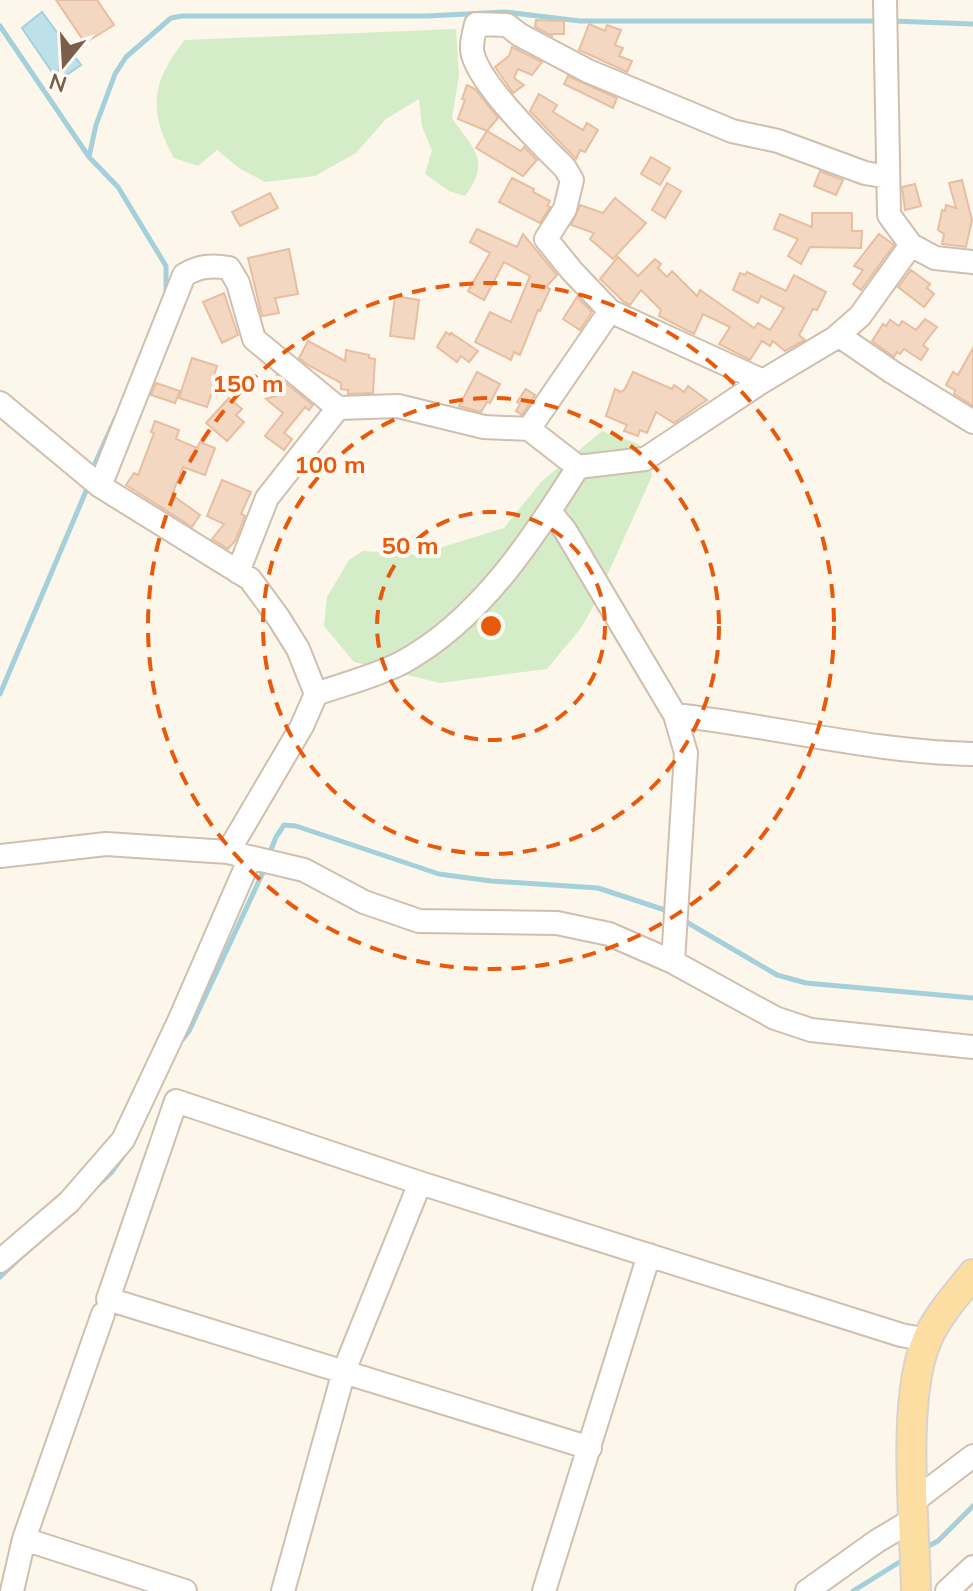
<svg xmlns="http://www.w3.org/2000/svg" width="973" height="1591" viewBox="0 0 973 1591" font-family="Mulish,sans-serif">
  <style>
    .green { fill: #d5ecc8 }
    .water { fill: #bee0e8; stroke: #a3d0da; stroke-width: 2 }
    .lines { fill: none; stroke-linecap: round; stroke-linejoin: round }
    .stream { stroke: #a3d0da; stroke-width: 5 }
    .building { fill: #f3d7c1; stroke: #e6bea1; stroke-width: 2 }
    .minor-casing { stroke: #d0bfaf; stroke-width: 26 }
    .major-casing { stroke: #d9d2cd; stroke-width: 32 }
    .minor { stroke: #fff; stroke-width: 22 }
    .major { stroke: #fcdea3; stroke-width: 28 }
    .ring { fill: none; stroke: #e8590c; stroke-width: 4; stroke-dasharray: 14 10 }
    .centre { fill: #e8590c; stroke: #fffaf1; stroke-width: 4 }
    .ring-label { font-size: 24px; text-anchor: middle; font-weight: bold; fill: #e8590c; stroke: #fffaf1; stroke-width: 8; stroke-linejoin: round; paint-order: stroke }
  </style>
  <rect width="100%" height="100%" fill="#fdf6ea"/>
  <path class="green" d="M456,29L459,75L452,118C473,149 492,160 465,196L449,191L425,174L432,150L422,127L419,99L386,119L356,153L315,176L265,182L239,168L217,150L198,166L174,158C148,112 151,81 185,40Z
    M602,431L633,442L648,450L652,476L593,607L581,628L547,669L440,683L354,662L324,626L327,597L349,560L363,551L417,555L504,528L541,482Z"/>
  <path class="water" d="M42,12L81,65L65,76L60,69L54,75L22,28Z"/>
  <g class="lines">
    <path class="stream" d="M892,21L973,24
      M0,26L89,157L118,187L166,266V293
      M89,157L96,125L115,74L126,57L171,18L182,16H427L505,12L580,21H878
      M92,470L116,417
      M0,694L89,484
      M269,855L276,837L284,825L296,826L439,874L491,881L598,888L668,911
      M683,920L777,975L806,983L973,998
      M183,1039L189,1031L265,868
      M97,1186L111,1173L131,1145
      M0,1277L25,1253
      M925,1548L938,1541L973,1506
      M853,1591L906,1558"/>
  </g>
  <path class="building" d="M56,0H97L114,25L85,43Z
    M536,20L564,21V34H552V36L535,27Z
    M589,24L605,31L607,25L621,30L615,45L623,48L619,56L632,61L627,72L579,50Z
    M512,47L542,62L532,75L518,69L514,78L524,85L513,93L495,67L509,56Z
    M568,76L617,98L613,108L564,84Z
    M467,85L475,89L498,118L487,131L458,119L465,100L462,99Z
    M539,94L557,105L553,112L583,130L587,123L598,130L585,152L580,150L576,159L530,111Z
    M487,131L521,151L524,147L537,160L523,176L476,148Z
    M651,157L670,168L660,185L641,174Z
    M820,171L843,180L836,195L814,186Z
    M512,178L534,189L533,192L550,201L547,206L550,207L540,223L499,202Z
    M962,180L972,220L966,247L942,244L944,234L938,230L942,210L945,211L946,205L956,208L949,183Z
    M667,183L681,191L665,218L652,210Z
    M915,184L921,206L905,210L902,187Z
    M270,193L278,208L240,226L232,212Z
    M615,198L646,223L613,259L590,239L594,233L571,225L580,205L603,213Z
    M812,213H852V231H862L861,248L810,247L801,264L788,256L798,239L774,229L780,214L812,227Z
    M477,229L517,247L523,234L557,275L546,287L550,289L540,311L538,310L520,355L514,352L511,360L475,342L490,312L511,322L530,276L504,262L484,300L468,291L490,253L470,242Z
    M879,234L894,245L861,290L853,284L863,270L854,266Z
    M289,249L298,294L275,298L279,313L262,316L248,258Z
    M618,257L638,276L655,259L661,264L658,268L667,277L672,271L697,296L700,290L754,328L758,323L770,330L784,308L761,296L758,303L733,290L740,273L745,275L747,272L786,291L794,275L826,292L817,310L813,309L799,335L805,340L785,351L773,341L770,346L762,341L750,360L719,344L730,327L703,314L694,334L659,316L661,310L641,290L630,305L624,302L600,279Z
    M911,270L930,284L927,288L934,294L924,307L898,287Z
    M224,293L238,335L222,343L203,302Z
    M395,296L419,300L414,339L390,336Z
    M577,297L592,312L580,330L563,319Z
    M925,319L937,327L923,345L928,349L921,360L904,349L900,354L897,352L894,357L872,341L883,324L886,326L890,320L899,326L902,321L916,330Z
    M446,332L450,335L451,333L478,351L469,362L461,356L457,362L437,347Z
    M308,341L345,361L346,350L369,355V358L375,359L373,393L348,394V390L341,389V383L308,365L299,358Z
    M973,348V406L954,394L955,390L946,385L953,372L958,375Z
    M192,358L217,366L213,379L216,380L207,407L179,398Z
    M477,372L500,384L490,403L487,402L481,412L459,406Z
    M633,372L672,389L674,385L684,392L688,386L707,400L674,423L656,412L647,433L640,430L638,436L624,431L627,425L606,416L615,389L621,392L625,389Z
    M277,376L313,405L309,410L305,407L284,433L292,439L284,450L265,436L283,413L266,399L281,394Z
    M156,383L180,391L175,403L151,395Z
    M526,389L535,395L522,415L516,411L520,404L517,402Z
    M229,398L242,409L236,415L244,422L227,441L206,423Z
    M155,421L179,430L176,439L197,448L200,442L215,448L205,475L183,467L172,495L200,515L192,527L126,485L134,473L138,475L154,433L151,432Z
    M222,480L251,492L241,514L245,516L235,541L228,549L212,539L224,524L207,516Z"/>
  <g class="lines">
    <g class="minor-casing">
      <path id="minor" d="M885,0L889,215L911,245L935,258L973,262
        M838,335L892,372L973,422
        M763,381L610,311L572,271L546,239L565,209L572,180L565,168C541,144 482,87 473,55C470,46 474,34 476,24L507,25L520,35L588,71L732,131L778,141L865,173L888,177
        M0,403L100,486L250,579L278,617L298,649L316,694
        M529,429L610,311
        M100,486L184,275C199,266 212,265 229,268L238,283L254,339L338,408L398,406L484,427L529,429L578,467
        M550,512L565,530L675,715L686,753L673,962
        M238,572L267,498L338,408
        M675,715C775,726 872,752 973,754
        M228,852L302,726L316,694C344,684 377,676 403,662C480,620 532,540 578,467L645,459L763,381L835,338L860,316L911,245
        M0,856L106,844L228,852L304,870L364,902L419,921L557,923L609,934L673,962L775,1018L811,1030L973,1047
        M0,1261L69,1202L123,1140L180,1019L250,858
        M590,1448L108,1299L176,1101L420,1183L901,1335L927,1340
        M914,1501L973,1456
        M24,1539L185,1591
        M12,1591L24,1539L103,1314
        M283,1591L344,1371L420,1183
        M544,1591L649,1255
        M807,1591L877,1541L914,1519
        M947,1591L973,1567"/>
    </g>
    <g class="major-casing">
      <path id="major" d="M916,1591C915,1524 901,1399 927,1340C937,1316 957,1294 973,1274"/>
    </g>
    <use href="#minor" class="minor"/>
    <use href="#major" class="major"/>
  </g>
  <g class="ring">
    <circle cx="491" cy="626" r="114"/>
    <circle cx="491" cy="626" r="228"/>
    <circle cx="491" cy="626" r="343"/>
  </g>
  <circle cx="491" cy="626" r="12" class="centre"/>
  <g class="ring-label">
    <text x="248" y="392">150 m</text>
    <text x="330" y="473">100 m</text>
    <text x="410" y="554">50 m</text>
  </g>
  <g transform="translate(64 64) rotate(198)" stroke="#fffaf1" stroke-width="6" paint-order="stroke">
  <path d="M0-6L14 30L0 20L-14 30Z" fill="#795e4c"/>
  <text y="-12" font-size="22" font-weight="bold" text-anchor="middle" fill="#795e4c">N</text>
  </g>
</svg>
